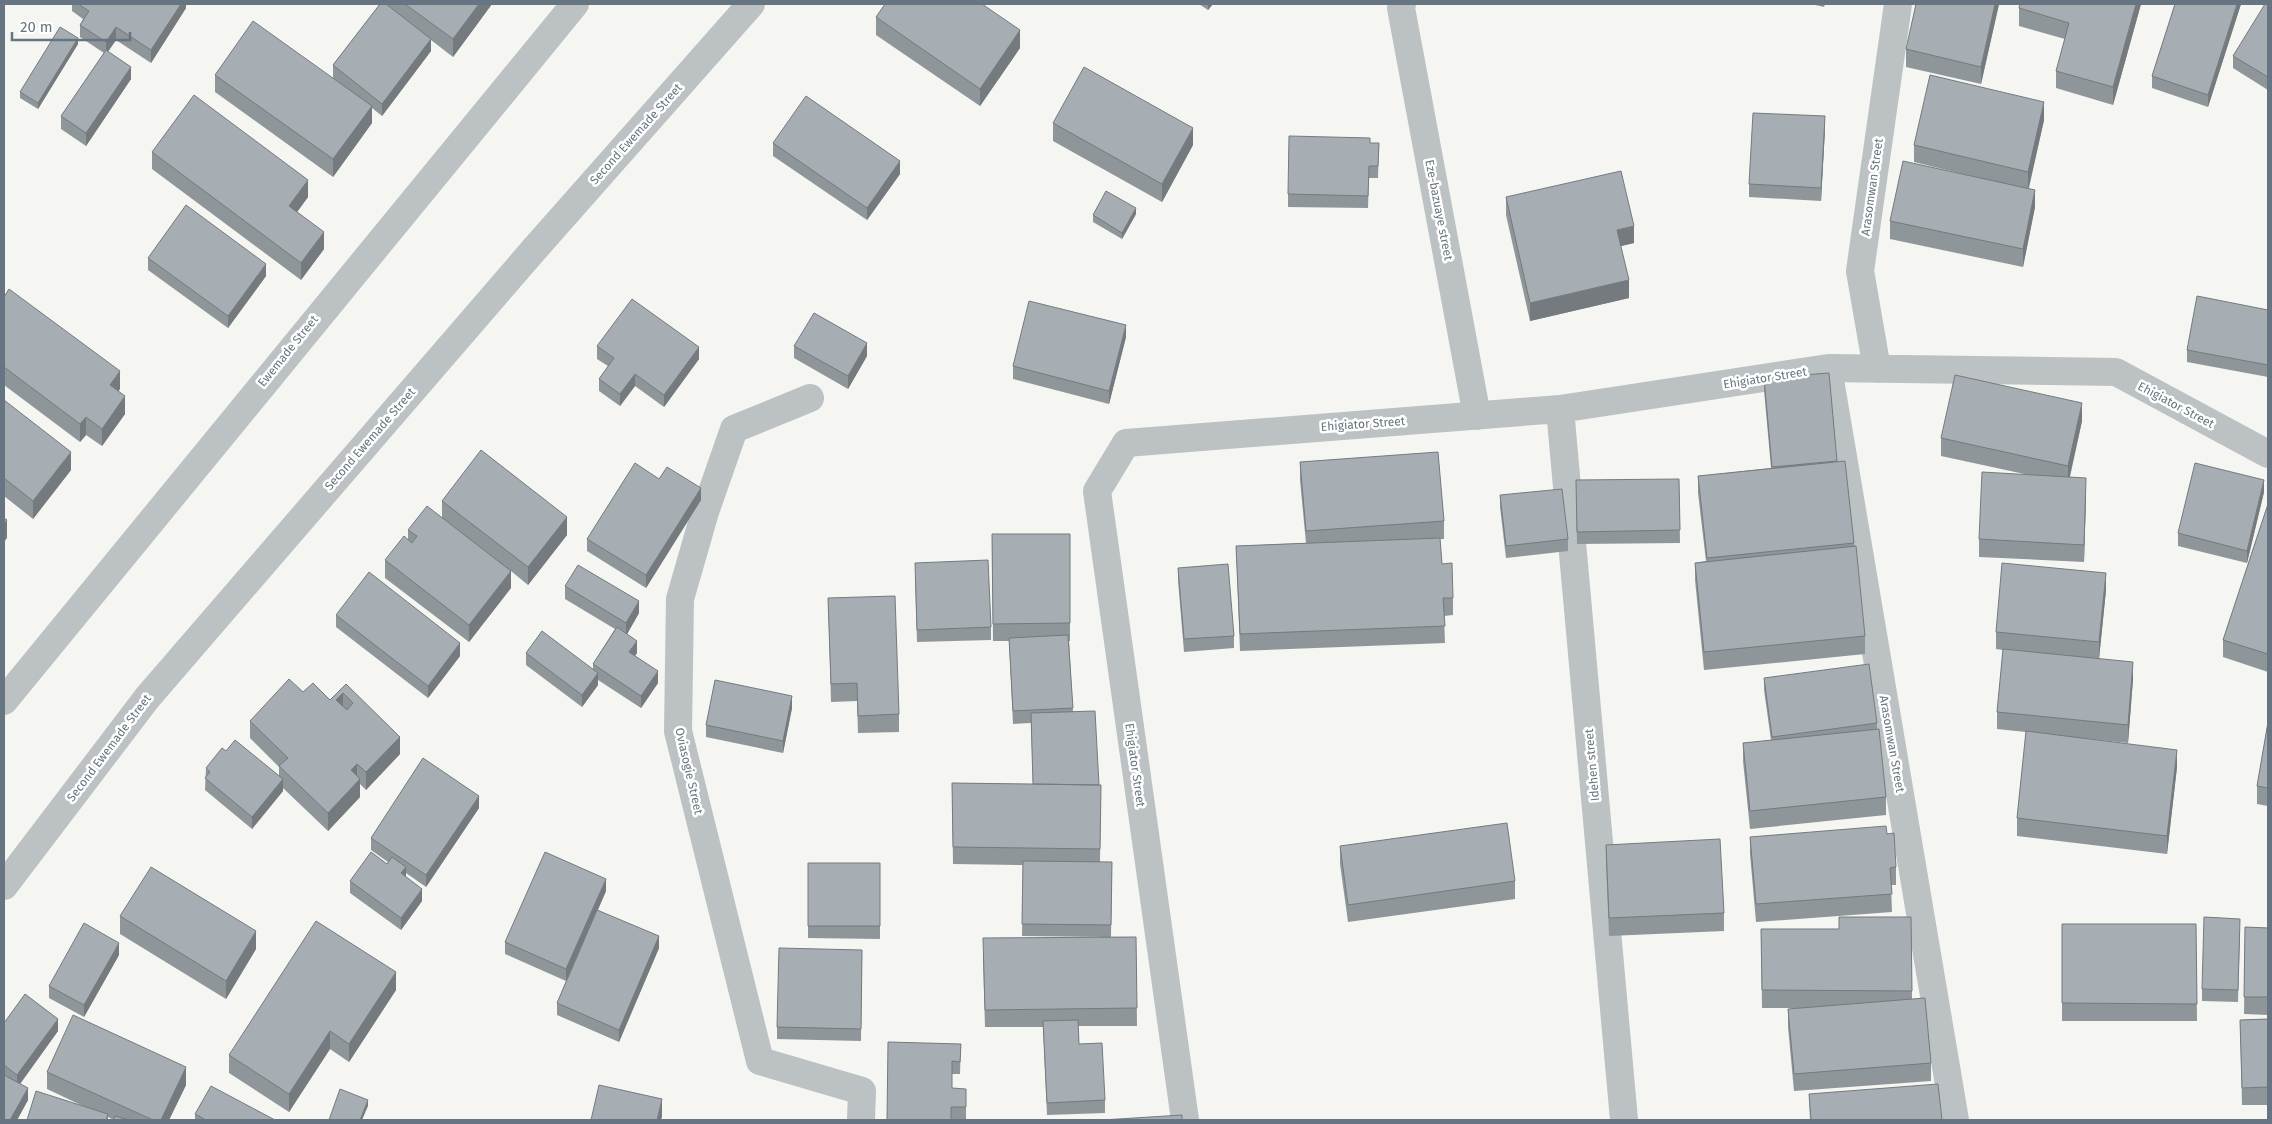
<svg xmlns="http://www.w3.org/2000/svg" width="2272" height="1124" viewBox="0 0 2272 1124" font-family="'Fira Sans',sans-serif">
  <style>
    .lines { fill: none; stroke-linecap: round; stroke-linejoin: round }
    .street { stroke: #bcc1c4; stroke-width: 28 }
    .wall { fill: #8f969a }
    .shaded-wall { fill: #747a7d }
    .building { fill: #a6aeb3; stroke: #747a7d; fill-rule: evenodd }
    .labels { text-anchor: middle; stroke-width: 5; stroke-linejoin: round; paint-order: stroke }
    .street-label { font-size: 12px; fill: #667581; stroke: #fff }
  </style>
  <rect width="100%" height="100%" fill="#f5f5f2"/>
  <g class="lines">
    <path class="street" d="M1402,4L1401,8L1477,416
      M1828,368L1955,1120
      M1877,369L1860,271L1898,4
      M810,398L734,429L705,512L680,599L678,731L760,1061L862,1091L861,1120
      M1560,409L1624,1120
      M4,701L575,4
      M4,886L147,698L531,253L751,4
      M1185,1120L1097,491L1126,443L1560,409L1828,368L2116,372L2268,454"/>
  </g>
  <path class="wall" d="M72,4H186V8L151,63L116,40L108,52L131,79L86,146L61,129V116L104,53L80,37V25L83,19L72,11Z
    M380,4H492L453,57L431,40V51L382,116L372,108V123L333,177L215,92V75L333,78V65Z
    M1199,4H1213L1208,10Z
    M1811,4H1825L1824,7Z
    M1999,4L1981,84L1906,67V49Z
    M2141,4L2113,105L2056,88V71L2065,39L2019,26V8Z
    M2175,4H2241L2208,107L2152,88V76Z
    M2268,5V90L2233,68V56Z
    M876,17L1020,48L980,106L876,35Z
    M78,44L38,109L20,98V92Z
    M2044,120L2029,188L2035,207L2023,267L1890,239V221L1975,177L1914,162V145Z
    M1053,123L1193,145L1162,202L1053,141Z
    M1825,129L1821,201L1749,197V184Z
    M773,143L900,174L867,220L773,156Z
    M1370,143H1379L1378,178H1369L1368,208L1288,207V194Z
    M152,152L308,197L297,212L324,249L301,280L152,169Z
    M1506,197L1634,243L1621,246L1629,298L1530,321L1506,215Z
    M1136,214L1122,239L1093,222V215Z
    M148,258L266,276L228,328L148,270Z
    M4,297L120,389L118,391L125,414L102,446L86,435L80,442L4,385Z
    M2268,310V377L2187,362V350Z
    M1126,337L1109,404L1013,379V366Z
    M597,346L699,359L664,407L635,386L620,406L599,391V379L608,366L597,359Z
    M794,346L867,356L848,389L794,358Z
    M1764,378L1837,461L1854,543L1865,636V654L1704,670L1695,580V563L1706,561L1698,493V476L1771,468L1764,390Z
    M4,400L71,470L33,519L4,496Z
    M2082,421L2070,477L2086,495L2084,562L1979,557V539L2029,475L1941,456V438Z
    M1300,462L1444,521V539H1440L1442,564L1453,598V615L1444,616L1445,643L1240,651L1236,546L1306,543L1300,480Z
    M659,479L701,500L646,588L587,551V539Z
    M1679,479L1680,543L1577,544L1576,493Z
    M2264,492L2247,563L2178,546V533Z
    M1500,495L1568,539V551L1506,558L1500,507Z
    M442,501L567,535L528,585L511,571V588L469,642L385,578V560L408,539V530L442,518Z
    M2268,504V672L2223,657V640Z
    M992,534H1070V641H1069L1073,712L1099,785H1101L1100,862H1112L1111,937H1136L1137,1026H1078L1079,1044L1105,1100V1113L1047,1115L1043,1027H985L983,956L1104,937L1022,936L1023,865L953,864L952,783L1033,784L1031,723L1013,724L1009,641H993Z
    M1178,568L1234,636V648L1184,652L1178,580Z
    M915,575L991,627V640L917,642Z
    M565,586L639,613L627,634L637,653L635,656L658,683L641,708L598,680V685L582,707L526,665V653L593,669V664L615,629L565,599Z
    M2106,590L2099,658L2133,679L2128,743L2081,738L2177,767L2167,854L2017,836V818L2026,732L1997,729V712L2003,650L1996,649V632Z
    M828,598L899,714V732L858,733L857,701L831,702Z
    M336,615L460,656L428,698L336,627Z
    M1764,678L1877,723V729L1886,797V815L1750,829L1743,761V743L1771,740L1764,690Z
    M346,684L400,754L366,790L360,784V797L328,831L283,788V791L252,829L205,790L206,768L226,751L279,776V767L250,738V721L303,692L330,700Z
    M792,708L783,753L706,737V725Z
    M2268,722V806L2257,804V786Z
    M479,808L426,887L406,873V877L422,901L401,930L350,893V881L387,864L388,862L371,850V838Z
    M1750,837L1896,867V885H1891L1892,912L1756,922L1750,854Z
    M1606,845L1724,913V931L1609,936L1606,862Z
    M1340,846L1515,881V899L1348,922L1340,864Z
    M808,863H880V939L808,938Z
    M606,891L598,910L659,948L619,1042L557,1015V1003L566,981L505,954V942Z
    M120,916L256,949L226,999L120,934Z
    M1839,917H1911L1912,999L1931,1063V1081L1794,1091L1788,1027V1009L1804,1008H1762L1761,929H1839Z
    M2062,924H2196L2197,1021H2062Z
    M2245,927L2268,928V1015L2244,1014Z
    M2240,931L2238,1002L2202,1001V989Z
    M862,950L861,1041L777,1039V1027Z
    M119,955L84,1017L49,998V986Z
    M396,990L349,1062L330,1049L289,1112L229,1073V1055Z
    M2268,1019V1105H2242L2240,1020Z
    M4,1023L58,1031L20,1084L28,1100L17,1120H4Z
    M961,1044L960,1074H952V1088L966,1101V1119L887,1120Z
    M47,1072L186,1085L169,1120H114L108,1117V1120L83,1106L47,1089Z
    M1809,1094L1942,1120H1810Z
    M195,1114L275,1120H195Z"/>
  <path class="shaded-wall" d="M181,4H186V8L151,63V50Z
    M479,4H492L453,57V39Z
    M1208,4H1213L1208,10Z
    M1995,4H1999L1981,84V67Z
    M2136,4H2141L2113,105V87Z
    M2237,4H2241L2208,107V95Z
    M116,27V40L106,54V42Z
    M1020,30V48L980,106V89Z
    M78,38V44L38,109V103Z
    M431,39V51L382,116V104Z
    M131,67V79L86,146V133Z
    M2044,102V120L2028,190V172Z
    M372,106V123L333,177V159Z
    M1825,116V129L1821,201V188Z
    M1193,128V145L1162,202V184Z
    M900,161V174L867,220V208Z
    M308,180V197L289,223V206Z
    M2035,190V207L2023,267V249Z
    M1136,208V214L1122,239V233Z
    M1634,226V243L1617,247V230Z
    M324,232V249L301,280V263Z
    M266,264V276L228,328V316Z
    M1629,280V298L1530,321V303Z
    M1126,325V337L1109,404V391Z
    M867,343V356L848,389V376Z
    M699,347V359L664,407V395Z
    M120,371V389L110,403V385Z
    M635,374V386L620,406V394Z
    M125,396V414L102,446V429Z
    M2082,403V421L2068,483V466Z
    M86,417V435L80,442V424Z
    M71,452V470L33,519V501Z
    M2086,478V495L2084,562V545Z
    M2264,480V492L2247,563V551Z
    M701,488V500L646,588V575Z
    M567,517V535L528,585V567Z
    M7,520V538L4,542V524Z
    M511,571V588L469,642V625Z
    M2106,573V590L2099,659V642Z
    M639,601V613L626,636V623Z
    M637,641V653L629,664V652Z
    M460,643V656L428,698V686Z
    M2133,662V679L2128,743V725Z
    M658,671V683L641,708V696Z
    M598,673V685L582,707V695Z
    M343,693V711L336,700Z
    M792,696V708L783,753V741Z
    M400,737V754L366,790V772Z
    M2177,750V767L2167,854V836Z
    M357,764V781L351,770Z
    M283,779V791L252,829V817Z
    M360,779V797L328,831V813Z
    M479,796V808L426,887V875Z
    M406,867V880L401,873Z
    M606,879V891L566,981V969Z
    M422,889V901L401,930V918Z
    M256,931V949L226,999V981Z
    M659,936V948L619,1042V1030Z
    M119,943V955L84,1017V1005Z
    M396,972V990L349,1062V1044Z
    M58,1019V1031L17,1088V1075Z
    M330,1031V1049L289,1112V1094Z
    M186,1067V1085L169,1120H161Z
    M28,1088V1100L17,1120H10Z
    M662,1099V1117L661,1120H657Z
    M368,1100V1106L362,1120H360Z"/>
  <path class="building" d="M78,4H181L151,50L116,27L106,42L80,25L89,11Z
    M380,4H386L431,39L382,104L333,65Z
    M405,4H479L453,39Z
    M885,4H982L1020,30L980,89L876,17Z
    M1916,4H1995L1981,67L1906,49Z
    M2020,4H2136L2113,87L2056,71L2069,23L2019,8Z
    M2175,4H2237L2208,95L2152,76Z
    M2265,4L2268,5V77L2233,56Z
    M253,21L372,106L333,159L215,75Z
    M60,27L78,38L38,103L20,92Z
    M106,50L131,67L86,133L61,116Z
    M1084,67L1193,128L1162,184L1053,123Z
    M1930,75L2044,102L2028,172L1914,145Z
    M194,95L308,180L289,206L324,232L301,263L152,152Z
    M806,96L900,161L867,208L773,143Z
    M1753,113L1825,116L1821,188L1749,184Z
    M1289,136L1370,138V143H1379L1378,166H1369L1368,196L1288,194Z
    M1903,161L2035,190L2023,249L1890,221Z
    M1621,171L1634,226L1617,230L1629,280L1530,303L1506,197Z
    M1106,191L1136,208L1122,233L1093,215Z
    M186,205L266,264L228,316L148,258Z
    M9,289L120,371L110,385L125,396L102,429L86,417L80,424L4,367V297Z
    M2197,296L2268,310V365L2187,350Z
    M632,299L699,347L664,395L635,374L620,394L599,379L614,358L597,346Z
    M1029,301L1126,325L1109,391L1013,366Z
    M814,313L867,343L848,376L794,346Z
    M1829,373L1837,461L1772,467L1764,378Z
    M1955,375L2082,403L2068,466L1941,438Z
    M4,400L71,452L33,501L4,478Z
    M481,450L567,517L528,567L442,501Z
    M1438,452L1444,521L1306,531L1300,462Z
    M1845,461L1854,543L1707,558L1698,476Z
    M635,463L659,479L667,467L701,488L646,575L587,539Z
    M2195,463L2264,480L2247,551L2178,533Z
    M1982,472L2086,478L2084,545L1979,539Z
    M1679,479L1680,530L1577,532L1576,480Z
    M1562,489L1568,539L1506,546L1500,495Z
    M2268,504V654L2223,640Z
    M427,506L511,571L469,625L385,560L404,536L412,543L417,536L408,530Z
    M4,518L7,520L4,524Z
    M992,534H1070V623L993,624Z
    M1440,538L1442,564L1452,563L1453,598H1443L1445,626L1240,634L1236,546Z
    M1856,546L1865,636L1704,652L1695,563Z
    M988,560L991,627L917,630L915,563Z
    M2002,563L2106,573L2099,642L1996,632Z
    M1228,564L1234,636L1184,639L1178,568Z
    M578,565L639,601L626,623L565,586Z
    M369,572L460,643L428,686L336,615Z
    M895,596L899,714L858,716L857,683L831,684L828,598Z
    M617,627L637,641L629,652L658,671L641,696L593,664Z
    M542,631L598,673L582,695L526,653Z
    M1068,635L1073,708L1013,711L1009,638Z
    M2003,649L2133,662L2128,725L1997,712Z
    M1869,664L1877,723L1772,737L1764,678Z
    M289,679L303,692L313,683L330,700L346,684L400,737L366,772L357,764L351,770L360,779L328,813L279,766L288,758L250,721ZM343,693L353,703L347,710L336,700Z
    M715,680L792,696L783,741L706,725Z
    M1095,711L1099,785L1033,784L1031,713Z
    M2268,722V788L2257,786Z
    M1879,729L1886,797L1750,811L1743,743Z
    M2026,731L2177,750L2167,836L2017,818Z
    M235,740L283,779L252,817L205,778L210,772L206,768L222,748L226,751Z
    M423,758L479,796L426,875L371,838Z
    M952,783L1101,785L1100,849L953,847Z
    M1507,823L1515,881L1348,905L1340,846Z
    M1886,826L1887,834L1894,833L1896,867L1890,868L1892,894L1756,904L1750,837Z
    M1720,839L1724,913L1609,918L1606,845Z
    M371,852L387,864L392,857L406,867L401,873L422,889L401,918L350,881Z
    M545,852L606,879L566,969L505,942Z
    M1023,861L1112,862L1111,925L1022,924Z
    M808,863H880V926H808Z
    M151,867L256,931L226,981L120,916Z
    M597,910L659,936L619,1030L557,1003Z
    M1839,917H1911L1912,991L1762,990L1761,929H1839Z
    M2204,917L2240,919L2238,990L2202,989Z
    M316,921L396,972L349,1044L330,1031L289,1094L229,1055Z
    M84,923L119,943L84,1005L49,986Z
    M2062,924H2196L2197,1004L2062,1003Z
    M2245,927L2268,928V997H2244Z
    M1136,937L1137,1008L985,1010L983,938Z
    M779,948L862,950L861,1029L777,1027Z
    M25,994L58,1019L17,1075L4,1065V1023Z
    M1925,998L1931,1063L1794,1074L1788,1009Z
    M73,1015L186,1067L161,1120H153L47,1072Z
    M2268,1019V1087L2242,1088L2240,1020Z
    M1078,1020L1079,1044L1102,1043L1105,1100L1047,1103L1043,1021Z
    M888,1042L961,1044L960,1062L952,1061V1088L966,1089V1107H951V1120H887Z
    M4,1075L28,1088L10,1120H4Z
    M1938,1084L1942,1120H1811L1809,1094Z
    M599,1085L662,1099L657,1120H591Z
    M211,1086L275,1120H206L195,1114Z
    M340,1089L368,1100L360,1120H329Z
    M36,1091L108,1114L106,1120H27Z
    M1182,1115V1120H1102Z
    M115,1116L129,1120H114Z"/>
  <g class="labels">
    <g class="street-label">
      <text transform="translate(636 134) rotate(-48)" y="4">Second Ewemade Street</text>
      <text transform="translate(1872 187) rotate(-82)" y="4">Arasomwan Street</text>
      <text transform="translate(1439 210) rotate(79)" y="4">Eze-bazuaye street</text>
      <text transform="translate(288 351) rotate(-51)" y="4">Ewemade Street</text>
      <text transform="translate(1765 378) rotate(-9)" y="4">Ehigiator Street</text>
      <text transform="translate(2176 405) rotate(28)" y="4">Ehigiator Street</text>
      <text transform="translate(1363 424) rotate(-4)" y="4">Ehigiator Street</text>
      <text transform="translate(370 439) rotate(-49)" y="4">Second Ewemade Street</text>
      <text transform="translate(1892 744) rotate(80)" y="4">Arasomwan Street</text>
      <text transform="translate(109 748) rotate(-53)" y="4">Second Ewemade Street</text>
      <text transform="translate(1135 765) rotate(82)" y="4">Ehigiator Street</text>
      <text transform="translate(1592 765) rotate(-95)" y="4">Idehen street</text>
      <text transform="translate(689 771) rotate(77)" y="4">Oviasogie Street</text>
    </g>
  </g>
  <rect width="2272" height="1124" fill="none" stroke="#667581" stroke-width="10"/>
  <path d="M12 32v8h118v-8" fill="none" stroke="#667581" stroke-width="2.5"/>
  <text x="20" y="32" font-size="15" fill="#667581" stroke="#ffffff" stroke-width="4" paint-order="stroke">20 m</text>
</svg>
